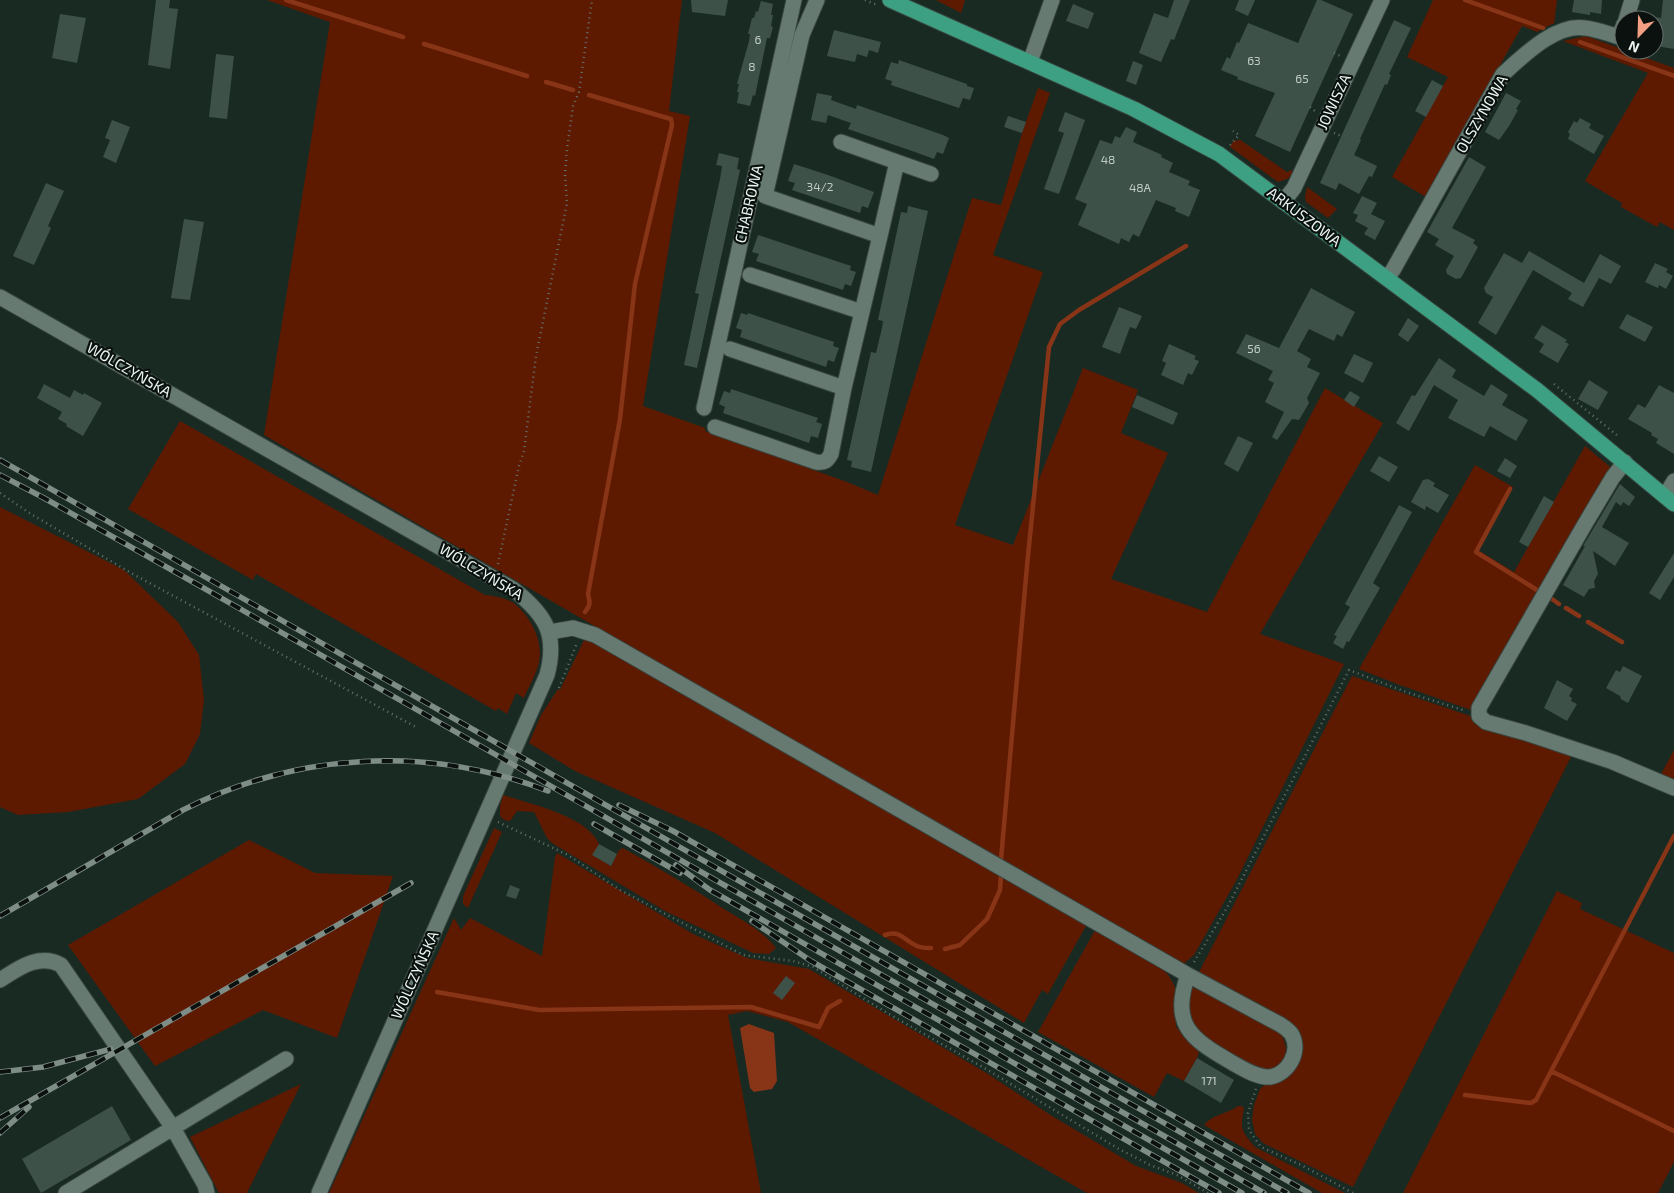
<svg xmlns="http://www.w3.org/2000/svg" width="1674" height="1193" viewBox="0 0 1674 1193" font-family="'Exo 2',sans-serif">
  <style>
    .green { fill: #5e1a00 }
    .water { fill: #883517 }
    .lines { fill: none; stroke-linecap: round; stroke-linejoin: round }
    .stream { stroke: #883517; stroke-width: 4.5 }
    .building { fill: #3e5149 }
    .minor-casing { stroke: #37453f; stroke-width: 17 }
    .major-casing { stroke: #37453f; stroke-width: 17 }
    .path { stroke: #64726c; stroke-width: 2.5; stroke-dasharray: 1 4; stroke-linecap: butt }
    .minor { stroke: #677a72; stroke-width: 15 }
    .major { stroke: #3ea082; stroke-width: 15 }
    .rail-casing { stroke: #7f8d87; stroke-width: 5.5 }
    .rail { stroke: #0a110e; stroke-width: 4; stroke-dasharray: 11; stroke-linecap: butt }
    .labels { text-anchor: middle; stroke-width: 4.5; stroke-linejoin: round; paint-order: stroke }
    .number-label { font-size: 12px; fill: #c0cdc7 }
    .street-label { font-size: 15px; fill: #ecf6f1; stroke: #0a110e }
  </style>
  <rect width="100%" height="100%" fill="#192a23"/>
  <path class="green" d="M267,0H682L669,111L690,116L643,406L705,428V431L847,482L878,495L972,198L1001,205L1022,133L1038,88L1050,93L993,255L1043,272L955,525L1013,545L1083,368L1138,390L1121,433L1168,453L1111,579L1207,612L1325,388L1383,423L1260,634L1344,664L1236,881L1194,955L1181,966L734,708L579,617L264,435L330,22Z
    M936,0H965L961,13Z
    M1433,0H1557L1554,24H1552L1537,32L1522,26L1426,197L1392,177L1448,77L1407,57Z
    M1586,36L1674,68V230L1660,222L1657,227L1621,207L1622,203L1585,181L1648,73L1563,41Z
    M1239,139L1287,172L1292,170V175L1287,179L1278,182L1230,147L1234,140L1238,141Z
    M1307,187L1337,209L1328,218L1306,202L1305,197Z
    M180,421L485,595C495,596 507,598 515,604C532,618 545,644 538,666C535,677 528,688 524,698L516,693L507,714L498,708L496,711L256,574L253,580L128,509Z
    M1585,446L1614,470L1474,711L1397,684L1359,669L1475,465L1513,487L1478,550L1514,572Z
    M0,507L124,570L178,622L199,655L204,700L200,734L185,764L138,799L68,812L18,815L0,807Z
    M585,638L1087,924L1048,994L1042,990L1024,1023L715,833L575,771L529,743L541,715L558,689L560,690Z
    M1352,676L1574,751L1353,1187L1263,1143L1255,1134L1252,1120L1254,1105L1260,1089L1268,1082L1299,1043L1198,974Z
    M1674,750V782L1660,776Z
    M503,795C530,804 587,816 599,844L593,855L611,866L619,850L623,848C657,867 691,887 724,909C742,920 763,931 776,948L769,954L753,953L665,911L552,843L547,838L534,812L517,811L510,821L504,820L500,816V806Z
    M494,828L502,832L468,908L463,904V896Z
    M249,840L315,873L393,876L337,1038L263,1010L155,1066L68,945Z
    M557,853L693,934L747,958L809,969L988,1074L1052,1116L1136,1166L1182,1183L1199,1193H1087L788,1022L747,1011L728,1015L761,1193H329L454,918L461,930L470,918L542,956L555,857Z
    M1557,891L1582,903L1580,909L1674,953V1162L1658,1193H1403Z
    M1098,930L1158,964L1169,976L1175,987L1176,1027L1200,1048L1197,1058L1184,1081L1167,1073L1154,1097L1038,1032L1094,932Z
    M1197,986L1279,1031C1292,1048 1287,1075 1261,1070C1256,1069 1206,1043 1203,1039C1198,1035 1190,1026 1188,1020C1186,1013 1187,1001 1187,993L1192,987Z
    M301,1084L247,1193H219L190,1137Z
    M1238,1106H1242L1244,1108C1240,1129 1241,1131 1255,1147L1345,1193H1322L1204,1125C1213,1114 1227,1114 1238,1106Z"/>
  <path class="water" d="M749,1024L774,1033L777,1081L772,1089L754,1092L750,1088L740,1028Z"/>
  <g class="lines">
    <path class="stream" d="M286,0L403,37
      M1465,0L1543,28
      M1580,42L1674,76
      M424,44L527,76
      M546,82L573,90
      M1510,489L1476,552L1537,590
      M1552,599L1559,604
      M1566,608L1579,616
      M585,612C591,604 590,603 588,594L620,419L635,284L672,125L671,119L589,95
      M1588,622L1622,642
      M1001,859L1027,566L1049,347L1060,324L1079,310L1186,246
      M885,935C901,930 902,939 915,945C919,948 926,948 931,948
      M945,949L960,945L987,919L1000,890L1001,875
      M437,992L539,1010L751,1007L819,1027L828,1008L840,1001
      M1551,1071L1674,1131
      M1465,1095L1531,1103L1536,1100L1674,836"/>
  </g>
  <path class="building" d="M156,0H170L169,8L178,9L170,69L148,65Z
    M691,0H728L725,16L692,12Z
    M1174,0H1190L1174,40L1171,39L1161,62L1139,53L1154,13L1168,18Z
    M1239,0H1255L1248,16L1235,10Z
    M1317,0H1321L1353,14L1290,152L1255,136L1275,93L1237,79L1238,77L1221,70L1227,57L1230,59L1237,42L1239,43L1248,23L1298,43Z
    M1574,0H1602L1601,14L1590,12V15L1572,12Z
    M1663,0H1674V49L1656,46L1658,34L1654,33V17L1661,18Z
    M761,1L773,4L771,15H773L771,26L773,27L770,38H767L755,96L753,95L750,106L737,103L739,92H737L739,84H737L749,41L750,34H748L752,18H754L756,11L758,12Z
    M1073,4L1094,13L1088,29L1066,21Z
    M60,14L86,18L77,63L52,58Z
    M1394,20L1411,28L1389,74L1391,75L1387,85L1385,84L1360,139L1361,140L1354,155L1377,166L1372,177L1369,176L1359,194L1339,183L1336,190L1320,183Z
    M834,30L881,42L878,53L869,50L867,57L857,54L855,62L827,56Z
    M216,54L234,56L227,119L209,117Z
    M899,60L967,84V86L974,88L970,100L963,98L959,108L891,85L892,81L885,79L891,62L898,64Z
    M1133,61L1143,65L1136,85L1126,81Z
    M1432,80L1443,86L1426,117L1415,111Z
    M817,93L832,96L831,100L856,109L857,105L943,135L949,138L943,154L937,152L934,159L915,152L848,129L851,123L828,115L826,123L811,120Z
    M1506,93L1521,101L1516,109L1518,110L1509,126L1499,140L1485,132Z
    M1065,112L1085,120L1059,194L1044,189L1064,133L1058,131Z
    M1008,116L1026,122L1022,133L1004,127Z
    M1580,118L1591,124L1589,128L1604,136L1594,154L1568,139L1570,134L1568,132L1574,121L1577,123Z
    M112,120L130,127L116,163L103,157L110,140L105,138Z
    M1126,127L1137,132L1133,142L1162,155L1161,157L1173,163L1169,172L1190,181L1188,185L1200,190L1189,217L1175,211L1176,208L1156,200L1139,237L1133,234L1129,242L1121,238L1119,244L1078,225L1087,204L1075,199L1100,140L1112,144L1115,136L1120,138Z
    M719,153L739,158L737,169L740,170L697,368L684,365L699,294L695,293L720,179L722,166L716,165Z
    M1469,157L1486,167L1452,228L1475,240L1473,243L1478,247L1461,278L1456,279L1447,274L1446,270L1454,256L1435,245L1439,239L1427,232Z
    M794,164L828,175L874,192L868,208L862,206L860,213L792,190L795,183L788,181Z
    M46,183L64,191L48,226L51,228L34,265L13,256Z
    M1362,196L1377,203L1371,214L1385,221L1375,240L1364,234L1368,228L1355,221L1358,215L1353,213Z
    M908,206L928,211L871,472L851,467L852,461L847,460L871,352L876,353L882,328L883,321L878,320L901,212L907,213Z
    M184,219L204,222L190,300L171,298Z
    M758,235L851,266L850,270L856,272L851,286L845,284L843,290L756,261L759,254L752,252Z
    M1529,251L1584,283L1600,254L1621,266L1611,284L1599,278L1583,307L1568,299L1572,293L1533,270L1496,335L1478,323L1493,297L1486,293L1484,288L1504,253L1522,263Z
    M1655,263L1668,269L1666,272L1673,276L1666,289L1659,285L1658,288L1645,282Z
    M1311,288L1355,312L1342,337L1337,334L1334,341L1309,329L1297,351L1311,359L1307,367L1320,373L1307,398L1309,403L1299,420L1292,419L1277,440L1272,437L1284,412L1265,402L1274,383L1268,380L1273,371L1236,353L1246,334L1279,348Z
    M1119,307L1142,316L1136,329L1130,327L1120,354L1102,347Z
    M741,313L747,315L748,313L834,342L833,346L839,348L834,362L828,360L826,367L740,337L742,330L736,328Z
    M1627,314L1653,327L1645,342L1619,328Z
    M1408,318L1419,326L1408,342L1398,335Z
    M1542,325L1567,340L1565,342L1569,344L1558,363L1539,352L1544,344L1534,338Z
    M1169,344L1196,356L1194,359L1199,361L1192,375L1188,373L1183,385L1161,375L1166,363L1162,361Z
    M1354,354L1373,363L1363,383L1344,373Z
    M1439,358L1456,370L1452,377L1484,396L1491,384L1508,395L1502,405L1528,420L1516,441L1490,426L1484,437L1448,418L1458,400L1434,385L1409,431L1396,423L1412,395L1415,396Z
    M1589,380L1608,392L1598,410L1578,399Z
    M44,384L70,398L74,390L83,395L84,393L102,403L83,436L66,426L67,424L58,419L62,412L37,398Z
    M1659,385L1674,393V454L1656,443L1658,439L1651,435L1652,433L1628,419L1638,404L1645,408Z
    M731,389L818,418L816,422L822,424L818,438L811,436L809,443L723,413L725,407L719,404L724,391L730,393Z
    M1350,391L1360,397L1354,407L1344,400Z
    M1137,395L1178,413L1173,425L1132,407Z
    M1238,436L1253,443L1238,472L1224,464Z
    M1379,456L1398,467L1389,482L1370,471Z
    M1505,458L1517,466L1510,478L1497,471Z
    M1428,479L1435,483L1433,486L1449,495L1438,513L1426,506L1425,510L1411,502L1423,480Z
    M1620,484L1635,497L1629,506L1623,502L1621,506L1616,502L1602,527L1629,543L1615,566L1593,551L1598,574L1594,581L1595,588L1589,589L1584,597L1563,585L1585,546H1583Z
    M1544,496L1554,502L1528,547L1519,542Z
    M1399,505L1412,512L1373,583L1380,588L1349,642L1347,641L1343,649L1333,643L1337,636L1334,635L1350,607L1345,604Z
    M1674,553V577L1660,600L1649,593Z
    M1623,666L1642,676L1628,703L1621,699L1620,696L1606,688L1616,670L1620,672Z
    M1557,680L1573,689L1569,696L1572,698L1571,701L1577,704L1567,721L1544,708Z
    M599,844L617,854L611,866L592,855Z
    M510,885L520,889L516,899L506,896Z
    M786,976L795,983L782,1000L773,993Z
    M1197,1058L1234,1080L1221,1103L1184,1081Z
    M112,1106L131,1140L41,1193L22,1159Z"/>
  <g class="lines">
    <g class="minor-casing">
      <path id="minor" d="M817,0L802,35L765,196L880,236L897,162L841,142
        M1626,20L1632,0
        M1030,62L1052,0
        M897,162L931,174
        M1283,202L1294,188L1382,0
        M750,275L862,312
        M1387,278L1393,270L1503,74C1523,56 1556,23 1585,28C1597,29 1608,34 1619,37L1624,24
        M0,297L513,589C545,614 558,634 547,675L319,1193
        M730,349L844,388
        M704,408L794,0
        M715,427L816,462C825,463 827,461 831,454L844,388L880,236
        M1625,462L1613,477L1585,524L1479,708V716L1486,722L1526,733L1613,762L1674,788
        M1665,496L1674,481
        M550,632L573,628L595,635L1188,975L1281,1025C1285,1028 1290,1031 1292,1035C1301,1052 1288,1074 1270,1077C1257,1078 1242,1068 1231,1062C1191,1039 1170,1024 1188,975
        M0,980C19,968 39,953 61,965L173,1128L205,1185L207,1193
        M66,1193L286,1059"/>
    </g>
    <g class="major-casing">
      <path id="major" d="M890,0L1134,109L1219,154L1537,390L1674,504"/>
    </g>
    <path class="path" d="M865,0L877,5
      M1334,53L1340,56
      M1310,107L1315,111
      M1334,133L1341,136
      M1230,145L1239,135L1233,131
      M1554,384L1618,436
      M0,493L31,514L131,573L416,727
      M498,564L519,466L524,451L536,356L567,203L565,175L567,149L573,106L579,92L592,0
      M559,688L577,643
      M498,822L568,855L620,890L743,955L793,961L813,967L887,1013L986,1069L1119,1149L1150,1165L1177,1175L1208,1193
      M1194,962L1228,906L1349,670L1406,692L1466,711
      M1256,1089L1248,1113L1249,1130L1261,1147L1303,1166L1353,1193"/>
    <use href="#minor" class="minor"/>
    <use href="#major" class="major"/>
    <g class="rail-casing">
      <path id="rail" d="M0,460L1287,1193
        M0,475L44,498L193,582L1264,1193
        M619,805L673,831L1309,1193
        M594,824L680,873
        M676,865L710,890L1242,1193
        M0,916L183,810C297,752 428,745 548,791
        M752,921L811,961L1219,1193
        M0,1072L43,1067L111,1049
        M0,1118L411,883
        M0,1133L29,1107"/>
    </g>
    <use href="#rail" class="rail"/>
  </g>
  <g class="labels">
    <g class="number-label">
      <text x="758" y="44">6</text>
      <text x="1254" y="65">63</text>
      <text x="752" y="71">8</text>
      <text x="1302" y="83">65</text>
      <text x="1108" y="164">48</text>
      <text x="820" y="191">34/2</text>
      <text x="1140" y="192">48A</text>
      <text x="1254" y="353">56</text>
      <text x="1209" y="1085">171</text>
    </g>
    <g class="street-label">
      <text transform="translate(1334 102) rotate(-65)" y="5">JOWISZA</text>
      <text transform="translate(1482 114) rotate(-60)" y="5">OLSZYNOWA</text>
      <text transform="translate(749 204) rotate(-77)" y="5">CHABROWA</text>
      <text transform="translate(1304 217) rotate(37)" y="5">ARKUSZOWA</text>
      <text transform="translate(129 370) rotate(30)" y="5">WÓLCZYŃSKA</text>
      <text transform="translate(481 572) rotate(31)" y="5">WÓLCZYŃSKA</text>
      <text transform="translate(415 975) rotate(-66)" y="5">WÓLCZYŃSKA</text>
    </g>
  </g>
  <g transform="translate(1639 35) rotate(203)"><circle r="24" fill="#0a110e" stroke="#646d69"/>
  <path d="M0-4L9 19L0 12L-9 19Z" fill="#f39f83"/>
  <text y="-8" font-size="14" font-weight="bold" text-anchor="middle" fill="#ecf6f1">N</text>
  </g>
</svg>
